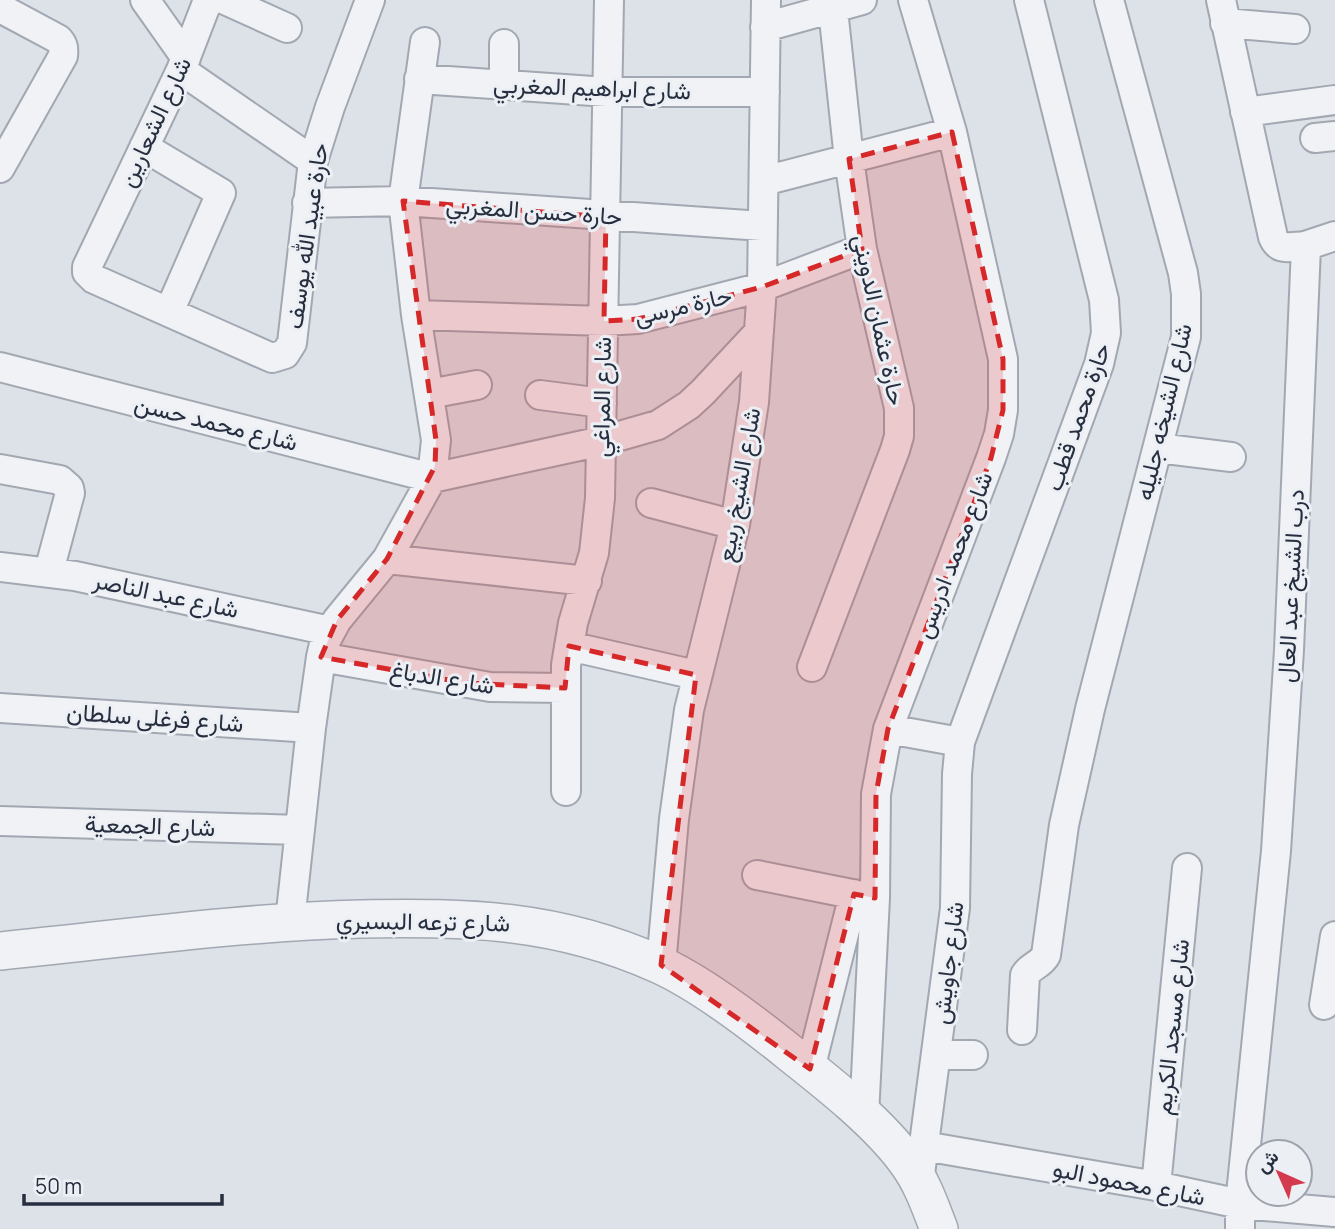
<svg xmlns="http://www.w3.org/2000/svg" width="1335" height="1229" viewBox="0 0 1335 1229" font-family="Manrope,Vazirmatn,sans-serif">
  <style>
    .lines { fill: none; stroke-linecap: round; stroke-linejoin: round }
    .minor-casing { stroke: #a2a8b2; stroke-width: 32 }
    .tertiary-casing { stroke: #a2a8b2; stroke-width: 40 }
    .minor { stroke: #f0f2f6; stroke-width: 28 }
    .tertiary { stroke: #f0f2f6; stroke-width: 37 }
    .marked { fill: #d62828; fill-opacity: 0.2; stroke: #d62828; stroke-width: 5; stroke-dasharray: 14 9; stroke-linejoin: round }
    .labels { text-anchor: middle; stroke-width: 6; stroke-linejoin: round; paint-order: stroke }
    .street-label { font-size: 24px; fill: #262e3f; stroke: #ecf0f5 }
  </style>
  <rect width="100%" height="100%" fill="#dde1e8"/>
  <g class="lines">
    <g class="minor-casing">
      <path id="minor" d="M145,0L186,58
        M208,0L181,70L99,242L87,267V272L94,279L272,358L285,354L292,343L313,161L330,107L370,0
        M225,0L287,28
        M1221,0L1273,237C1280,254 1293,244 1306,247L1289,650L1276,851L1240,1204V1229
        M0,8L58,39C63,44 64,48 63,56L0,168
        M1225,23L1295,29
        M765,27L862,0
        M181,70L313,161
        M419,79L607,92H765
        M504,85V44
        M1245,112L1335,100
        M1315,138L1335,136
        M144,147L221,193L169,312
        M764,181L952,132
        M307,203L403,201L762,226
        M1305,246L1335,236
        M416,315L604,321L638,319L762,287L862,249
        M0,367L432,478L602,441L658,425L689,405L703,392L759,332
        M429,394L477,385
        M540,395L602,403
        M1158,448L1231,457
        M0,469L60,480L69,488L70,493L49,571
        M651,503L735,525
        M387,559L587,581
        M0,567L75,576L330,631
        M569,646L696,675
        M321,657L490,687L565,688
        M812,667L895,450L899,436V408L862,249L849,159L832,0
        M0,708L311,728
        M888,729L960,742
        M566,791V665L573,623L594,553L600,498L609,0
        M0,821L300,830
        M757,875L872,898
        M290,921L311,728L321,657L324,644L337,620L387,559L432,478L436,440L416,315L403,201L425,42
        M661,965L674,819L689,710L735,525L754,402L762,287L766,0
        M1324,1005L1335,936
        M1022,1030L1025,975C1030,966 1041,965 1046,955L1064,825L1090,709L1186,337V294L1183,273L1109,0
        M936,1055H973
        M810,1069L854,894
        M864,1116L875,898L876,794L888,729L991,458L999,434L1003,410V359L952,132L913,0
        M924,1146L1156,1186L1240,1204L1335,1212
        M919,1182L955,908L957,774L960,742L1099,364L1106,333L1104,300L1029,0
        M1156,1186L1187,868"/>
    </g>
    <g class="tertiary-casing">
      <path id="tertiary" d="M0,951C120,939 240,922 361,919C469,917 557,919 658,964C701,983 754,1024 790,1053C828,1083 879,1123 907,1162C922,1182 930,1206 939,1229"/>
    </g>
    <use href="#minor" class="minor"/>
    <use href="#tertiary" class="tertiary"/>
  </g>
  <path class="marked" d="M952,132L1003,359V410L991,458L888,729L876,794L875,898L854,894L810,1069L661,965L696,675L569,646L565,688L466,683L321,657L337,620L387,559L435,466L436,440L403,201L606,217L604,321L638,319L762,287L862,249L849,159Z"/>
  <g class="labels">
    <g class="street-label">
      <text transform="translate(592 88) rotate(2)" y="8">شارع ابراهيم المغربي</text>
      <text transform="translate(155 122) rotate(-65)" y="8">شارع الشعارين</text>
      <text transform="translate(534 211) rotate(4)" y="8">حارة حسن المغربي</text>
      <text transform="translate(307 236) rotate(-82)" y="8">حارة عبيد الله يوسف</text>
      <text transform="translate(683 306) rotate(-13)" y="8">حارة مرسى</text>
      <text transform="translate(879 320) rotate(78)" y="8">حارة عثمان الدويني</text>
      <text transform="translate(602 397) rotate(-89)" y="8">شارع المراغي</text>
      <text transform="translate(1164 412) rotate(-77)" y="8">شارع الشيخه جليله</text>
      <text transform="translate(1078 417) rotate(-71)" y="8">حارة محمد قطب</text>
      <text transform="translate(216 423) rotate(14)" y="8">شارع محمد حسن</text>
      <text transform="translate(739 485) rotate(-80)" y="8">شارع الشيخ ربيع</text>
      <text transform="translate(954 555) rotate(-69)" y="8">شارع محمد ادريس</text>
      <text transform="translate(1291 586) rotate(-87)" y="8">درب الشيخ عبد العال</text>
      <text transform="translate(166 595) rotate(12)" y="8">شارع عبد الناصر</text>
      <text transform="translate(442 678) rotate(9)" y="8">شارع الدباغ</text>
      <text transform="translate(155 718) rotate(4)" y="8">شارع فرغلى سلطان</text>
      <text transform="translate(150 826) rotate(2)" y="8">شارع الجمعية</text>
      <text transform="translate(423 922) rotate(1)" y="8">شارع ترعه البسيري</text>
      <text transform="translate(948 963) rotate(-83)" y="8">شارع جاويش</text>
      <text transform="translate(1172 1027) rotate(-84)" y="8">شارع مسجد الكريم</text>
      <text transform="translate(1129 1183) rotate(11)" y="8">شارع محمود البو</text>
    </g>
  </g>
  <g transform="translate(1279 1173) rotate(315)"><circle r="33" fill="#ecf0f5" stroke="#9da2ac" stroke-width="2"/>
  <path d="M0-5L12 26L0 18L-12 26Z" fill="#d43a4e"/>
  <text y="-10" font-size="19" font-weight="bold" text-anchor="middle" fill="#262e3f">ش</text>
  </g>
  <path d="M24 1194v10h198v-10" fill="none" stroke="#262e3f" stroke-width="3.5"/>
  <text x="35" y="1194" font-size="21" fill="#262e3f" stroke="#ecf0f5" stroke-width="5" paint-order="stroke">50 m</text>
</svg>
